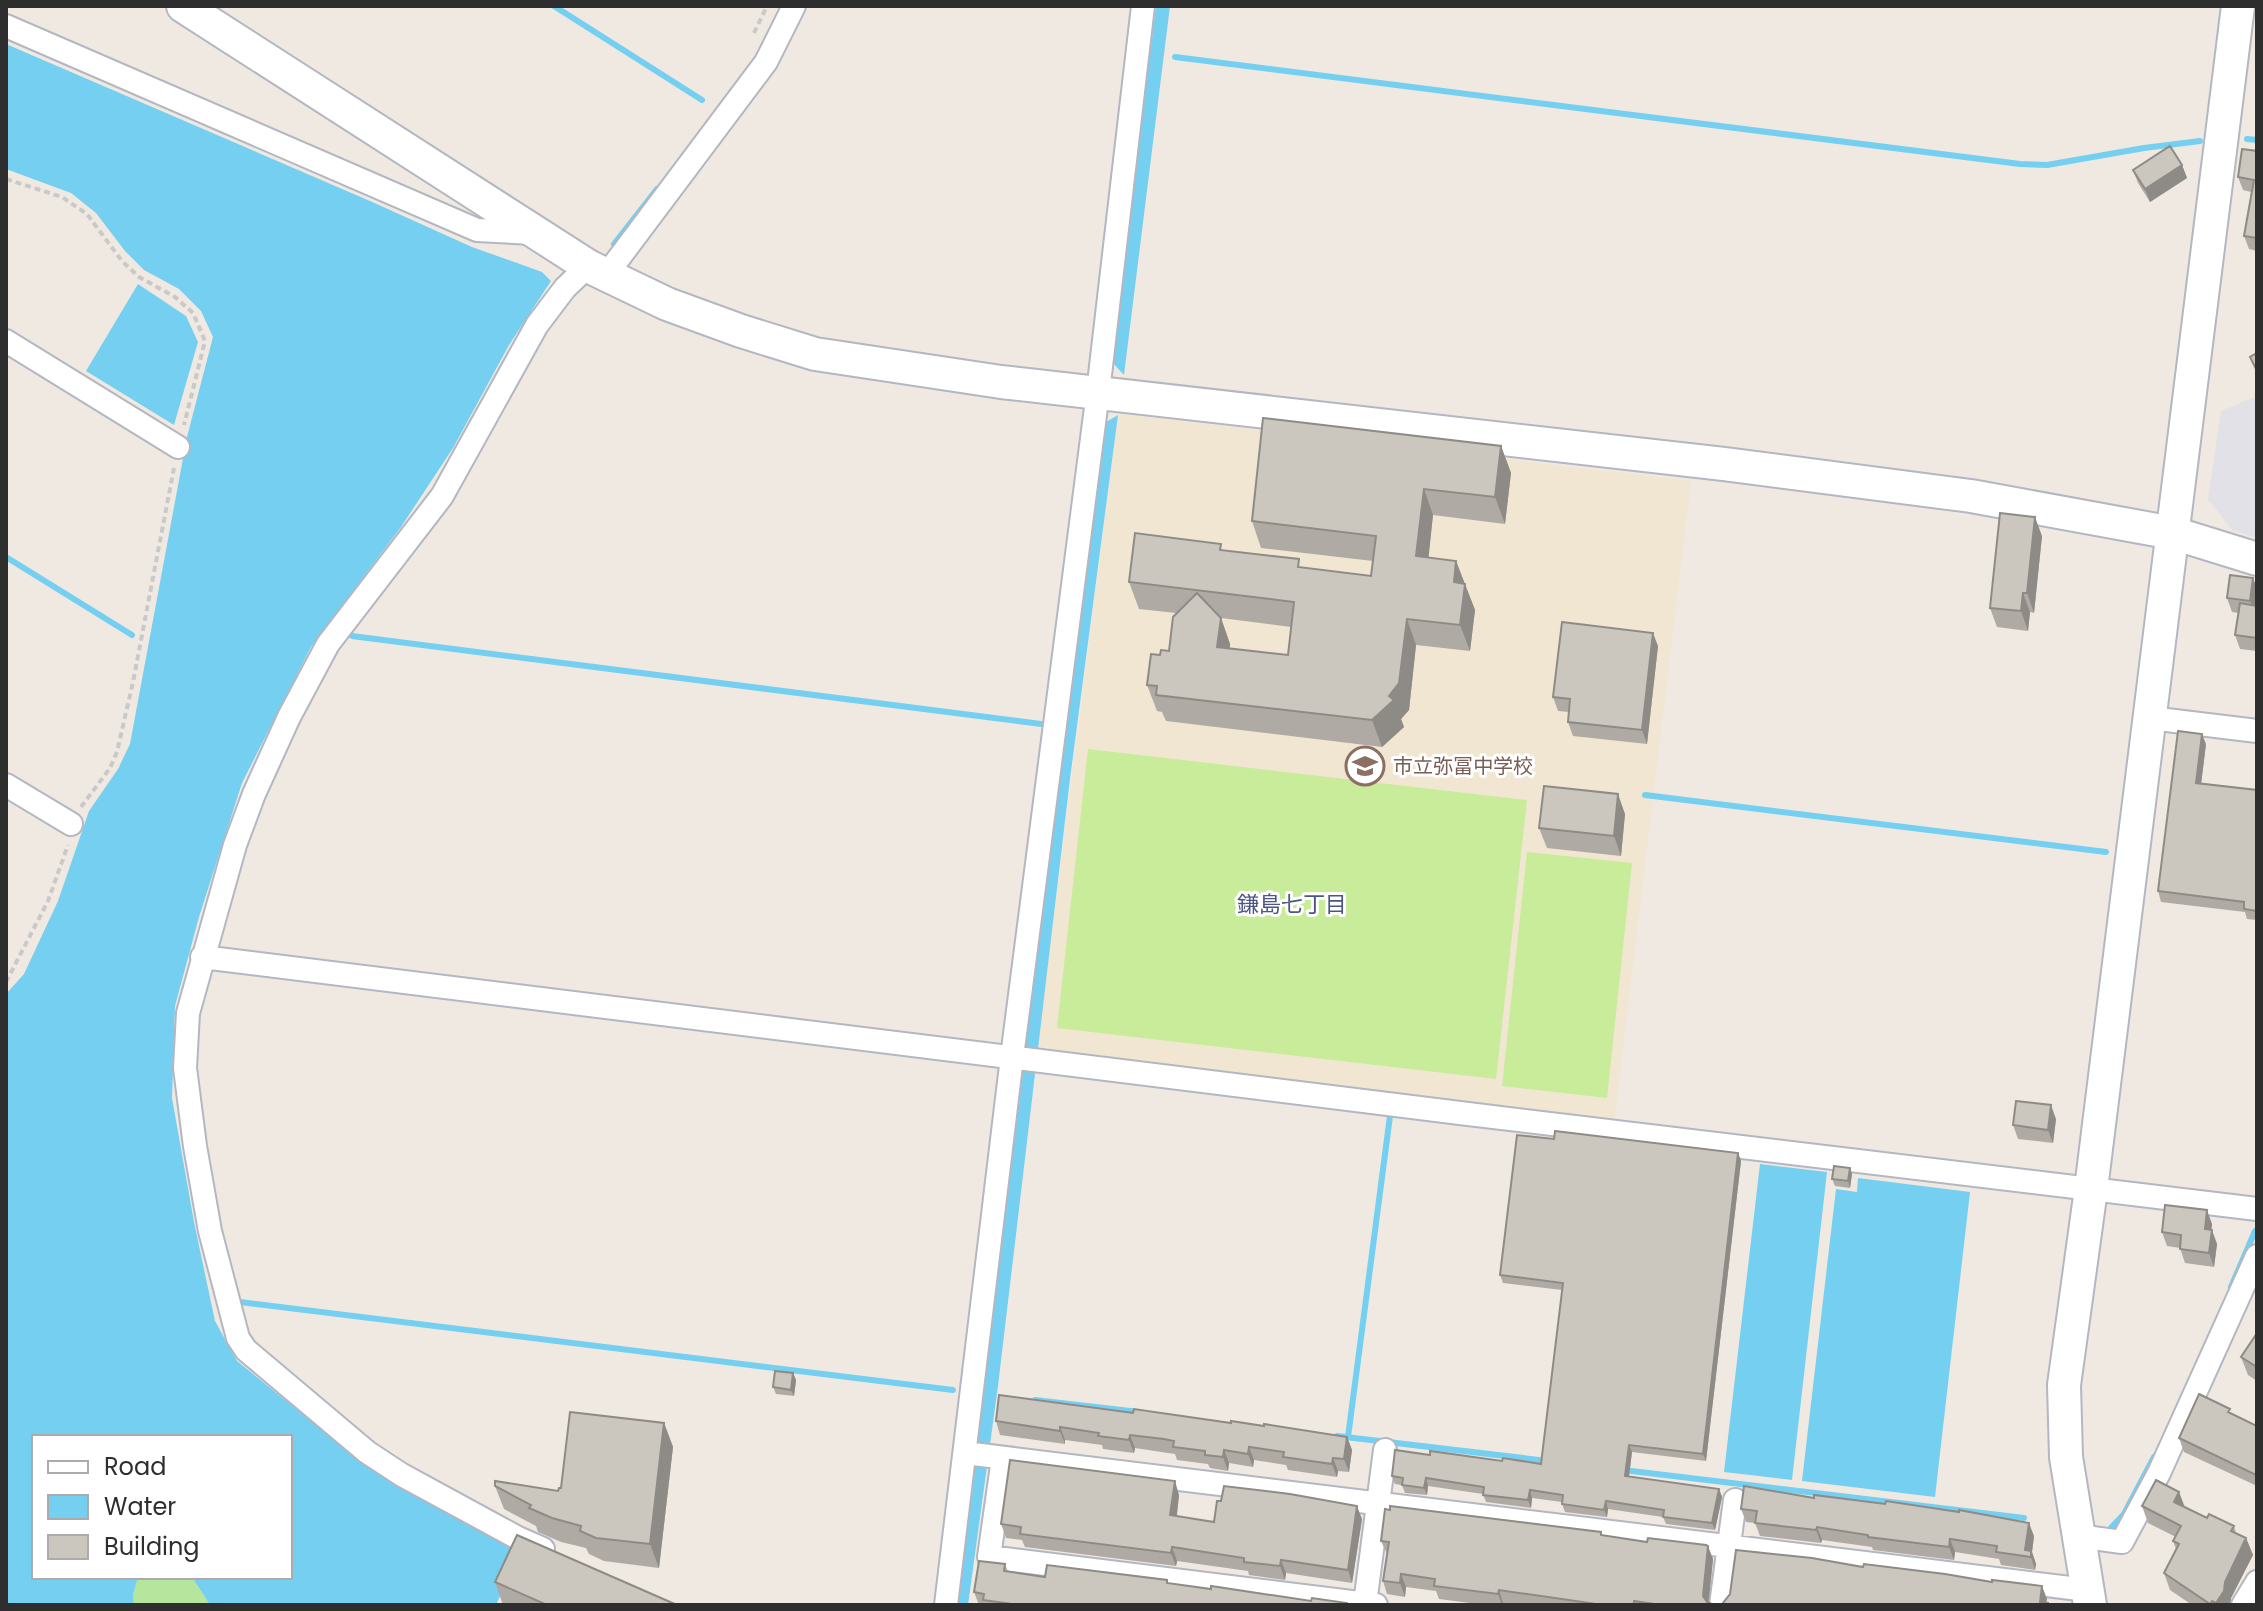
<svg xmlns="http://www.w3.org/2000/svg" width="2263" height="1611" viewBox="0 0 2263 1611" font-family="Poppins,'Noto Sans JP',sans-serif">
  <style>
    .industrial { fill: #e3e1e8 }
    .education { fill: #f0e6d1 }
    .green { fill: #b6e59e }
    .pitch { fill: #c9ec9a }
    .water { fill: #75cff0 }
    .lines { fill: none; stroke-linecap: round; stroke-linejoin: round }
    .stream { stroke: #75cff0; stroke-width: 6 }
    .street-casing { stroke: #b4b7c1; stroke-width: 26 }
    .secondary-casing { stroke: #b4b7c1; stroke-width: 36 }
    .path { stroke: #c9c9c9; stroke-width: 4; stroke-dasharray: 6 4; stroke-linecap: butt }
    .street { stroke: #fff; stroke-width: 22 }
    .secondary { stroke: #fff; stroke-width: 32 }
    .wall { fill: #afaba4; fill-rule: evenodd }
    .shaded-wall { fill: #8e8b86 }
    .building { fill: #cbc7bf; stroke: #8e8b86; stroke-width: 2 }
    .labels { text-anchor: middle; stroke-width: 6; stroke-linejoin: round; paint-order: stroke }
    .education-label { font-size: 20px; fill: #785e54; stroke: #fff; text-anchor: start }
    .neighbourhood-label { font-size: 22px; fill: #4d5680; stroke: #fff }
  </style>
  <rect width="100%" height="100%" fill="#efe9e1"/>
  <path class="industrial" d="M2257,396V538L2232,530L2208,499L2221,411Z"/>
  <path class="education" d="M1120,414L1691,481L1614,1123L1037,1052L1118,415Z"/>
  <path class="green" d="M138,1577H192L210,1605H134L133,1595Z"/>
  <path class="pitch" d="M1088,749L1527,800L1496,1079L1057,1028Z
    M1527,852L1632,863L1607,1098L1502,1086Z"/>
  <path class="water" d="M1156,6H1170L1124,375L1112,362Z
    M6,44L370,201L472,247L542,272L551,281L509,345L453,448L401,527L311,647L242,783L199,917L175,1006L172,1098L194,1222L215,1321L237,1361L373,1471L520,1552L496,1605H210L192,1577H290V1437H34V1577H138L133,1595L134,1605H6V994L24,974L58,901L89,811L118,769L130,744L187,437L213,337L201,311L179,289L144,270L125,251L96,213L71,193L6,169Z
    M138,284L186,316L198,342L174,425L86,371Z
    M1118,415L1070,779L998,1386L968,1605H956L1024,1065L1023,1043L1090,507L1106,422Z
    M1760,1164L1827,1172L1792,1480L1724,1472Z
    M1858,1178L1970,1192L1935,1497L1802,1481L1836,1189L1857,1192Z"/>
  <g class="lines">
    <path class="stream" d="M554,6L702,100
      M1175,57L2020,164L2047,165L2144,148L2200,141
      M2247,139L2257,140
      M614,244L657,189
      M6,557L132,635
      M349,631L352,636L1041,724
      M1645,795L2106,852
      M2231,1287L2255,1231
      M240,1302L953,1390
      M1035,1400L1139,1412
      M1337,1436L1548,1461
      M1348,1437L1390,1116
      M1623,1470L2024,1518
      M2108,1531L2124,1514L2154,1457"/>
    <g class="street-casing">
      <path id="street" d="M6,26L477,230L533,233
        M607,274L766,62L794,6
        M6,341L178,447
        M2150,718L2257,731
        M6,785L71,824
        M202,957L1468,1114L2257,1209
        M965,1453L2087,1590
        M1003,1458L989,1557L1376,1605
        M2078,1536L2122,1542L2159,1473L2257,1256
        M543,1549L518,1538L402,1475L367,1452L246,1350L238,1338L210,1231L195,1146L185,1068L188,1013L235,845L254,794L289,717L328,644L442,496L537,325L565,288L588,266
        M1365,1604L1385,1450
        M946,1605L1012,1057L1098,392L1143,6
        M1721,1605L1735,1500
        M2243,1605L2257,1582"/>
    </g>
    <g class="secondary-casing">
      <path id="secondary" d="M183,6L588,266L667,304L741,331L815,354L1001,382L1724,464L1971,496L2173,533L2257,559
        M2090,1605L2066,1457L2064,1385L2091,1189L2238,6"/>
    </g>
    <path class="path" d="M754,33L767,6
      M6,179L62,197L87,214L122,261L139,277L175,297L193,313L205,341L184,425
      M81,807L110,768L117,752L133,682L174,468
      M6,982L48,901L68,845"/>
    <use href="#street" class="street"/>
    <use href="#secondary" class="secondary"/>
  </g>
  <path class="wall" d="M2257,151V251L2249,249L2244,236L2251,192L2243,190L2238,177Z
    M2182,165L2187,178L2150,202L2138,183L2133,170Z
    M1501,446L1511,473L1505,524L1433,515L1428,557L1456,561L1475,610L1470,651L1416,645L1409,710L1401,719L1404,727L1382,747L1166,721L1162,712L1157,711L1147,685L1160,655L1169,651L1176,613L1139,609L1129,582L1223,550L1302,568L1371,576L1373,561L1261,548L1252,521ZM1221,618L1291,627L1288,655L1230,649V644Z
    M2042,536L2034,613L2030,612L2028,631L1997,627L1990,608Z
    M2230,575L2257,606V651L2240,649L2235,635L2238,613L2232,612L2227,598Z
    M1658,646L1647,744L1573,736L1568,722L1569,712L1558,711L1553,697Z
    M2206,744L2201,783L2257,790V920L2247,919L2245,912L2161,902L2158,891Z
    M1625,814L1621,856L1547,848L1539,828Z
    M2056,1119L2053,1143L2018,1139L2013,1125Z
    M1554,1139L1738,1153L1741,1161L1706,1461L1632,1452L1629,1476L1719,1489L1722,1497L1715,1530L1666,1524L1663,1517L1608,1509L1607,1517L1565,1512L1562,1504V1502L1532,1498L1531,1508L1486,1502L1483,1494L1428,1486L1427,1495L1405,1493L1402,1485L1395,1484L1392,1476L1430,1455L1541,1464L1562,1290L1503,1283L1500,1275Z
    M1850,1168L1852,1174L1850,1188L1835,1186L1832,1179Z
    M2212,1224L2211,1230L2217,1244L2214,1267L2185,1263L2180,1248L2167,1246L2162,1232Z
    M2257,1333V1381L2248,1375L2241,1357Z
    M793,1373L796,1380L794,1396L776,1394L773,1387Z
    M1133,1413L1347,1437L1352,1450L1349,1472L1338,1471L1337,1477L1288,1470L1286,1465L1254,1460L1253,1467L1229,1463L1228,1471L1210,1468L1208,1464L1177,1460L1175,1454L1168,1453L1135,1448L1134,1453L1103,1449L1102,1445L1065,1440V1444L1000,1435L996,1421Z
    M664,1423L673,1447L659,1568L604,1561L589,1554L586,1548L561,1542L538,1532L536,1526L504,1509L495,1486L558,1491Z
    M2257,1426V1486L2184,1452L2179,1438Z
    M2179,1492L2185,1507L2207,1518L2234,1526L2236,1533L2246,1538L2253,1555L2231,1598L2230,1605H2192L2170,1590L2164,1573L2176,1549L2173,1541L2176,1537L2148,1523L2142,1506Z
    M1179,1495L1177,1516L1214,1522L1362,1519L1352,1583L1286,1573L1285,1580L1249,1575L1248,1571L1177,1561L1176,1566L1025,1547L1022,1540L1006,1538L1001,1524Z
    M1741,1509L2034,1536L2032,1552L2036,1564L2035,1570L2001,1565L1999,1559L1955,1552L1954,1560L1873,1550L1872,1547L1822,1540L1821,1543L1760,1536L1755,1523L1746,1522Z
    M1602,1535L1713,1559L1709,1603L1714,1605H1514L1503,1603V1605H1485L1439,1599L1436,1591L1406,1587L1405,1597L1387,1594L1383,1581L1387,1554L1381,1541Z
    M1005,1564L1008,1572L1045,1577L1167,1580L1168,1583L1211,1589L1348,1605H979L974,1592Z
    M495,1582L677,1605H503Z"/>
  <path class="shaded-wall" d="M2182,165L2187,178L2150,202L2145,189Z
    M1501,446L1511,473L1505,524L1495,497Z
    M1424,489L1433,515L1426,582L1416,556Z
    M2035,517L2042,536L2034,613L2027,593Z
    M1456,561L1475,610L1470,651L1460,625L1454,582Z
    M2253,578L2257,588L2255,615L2250,601Z
    M2023,593L2030,612L2028,631L2021,611Z
    M1221,618L1230,644L1227,674L1217,647Z
    M1407,619L1416,645L1409,710L1401,719L1404,727L1382,747L1372,720L1389,696Z
    M1653,633L1658,646L1647,744L1642,730Z
    M2202,734L2206,744L2200,793L2196,783Z
    M1618,794L1625,814L1621,856L1614,836Z
    M2051,1105L2056,1119L2053,1143L2048,1130Z
    M1738,1153L1741,1161L1706,1461L1703,1454Z
    M1850,1168L1852,1174L1850,1188L1848,1181Z
    M2207,1210L2212,1224L2210,1243L2205,1229Z
    M2212,1230L2217,1244L2214,1267L2209,1253Z
    M793,1373L796,1380L794,1396L791,1390Z
    M664,1423L673,1447L659,1568L650,1544Z
    M1060,1427L1065,1440V1444L1060,1431Z
    M1130,1435L1135,1448L1134,1453L1129,1440Z
    M1347,1437L1352,1450L1349,1472L1344,1459Z
    M1629,1445L1632,1452L1628,1484L1625,1476Z
    M1249,1447L1254,1460L1253,1467L1248,1454Z
    M1224,1450L1229,1463L1228,1471L1223,1457Z
    M1333,1458L1338,1471L1337,1477L1332,1464Z
    M1426,1478L1428,1486L1427,1495L1424,1488Z
    M1175,1481L1179,1495L1175,1529L1170,1515Z
    M1719,1489L1722,1497L1715,1530L1712,1523Z
    M1530,1490L1532,1498L1531,1508L1528,1500Z
    M2179,1492L2185,1509L2174,1502Z
    M1606,1501L1608,1509L1607,1517L1604,1510Z
    M1357,1506L1362,1519L1352,1583L1348,1570Z
    M2029,1523L2034,1536L2032,1552L2036,1564L2035,1570L2031,1557L2025,1550Z
    M1817,1527L1822,1540L1821,1543L1816,1530Z
    M2246,1538L2253,1555L2231,1598L2230,1605H2216V1603L2225,1582Z
    M1950,1539L1955,1552L1954,1560L1949,1547Z
    M1708,1546L1713,1559L1708,1605L1703,1596Z
    M1172,1547L1177,1561L1176,1566L1171,1553Z
    M1281,1560L1286,1573L1285,1580L1280,1566Z
    M1401,1574L1406,1587L1405,1597L1400,1583Z
    M2042,1586L2047,1599L2046,1605L2040,1602Z
    M1499,1590L1503,1603V1605H1502L1498,1594Z"/>
  <path class="building" d="M2170,146L2182,165L2145,189L2133,170Z
    M2242,149L2257,151V238L2244,236L2254,180L2238,177Z
    M2257,353V369H2256L2250,357Z
    M1263,418L1501,446L1495,497L1424,489L1416,556L1456,561L1454,582L1465,584L1460,625L1407,619L1399,683L1389,696L1394,700L1372,720L1156,695L1157,686L1147,685L1151,654L1160,655L1161,650L1169,651L1173,617L1197,593L1221,618L1217,647L1288,655L1294,602L1129,582L1135,533L1221,544L1220,550L1299,559L1298,567L1371,576L1376,536L1252,521Z
    M2000,513L2035,517L2027,593H2023L2021,611L1990,608Z
    M2230,575L2253,578L2250,601L2227,598Z
    M2240,603L2257,606V638L2235,635Z
    M1562,622L1653,633L1642,730L1568,722L1570,699L1553,697Z
    M2178,731L2202,734L2196,783L2257,790V911L2244,909V902L2158,891Z
    M1544,786L1618,794L1614,836L1539,828Z
    M2016,1101L2051,1105L2048,1130L2013,1125Z
    M1555,1131L1738,1153L1703,1454L1629,1445L1625,1476L1719,1489L1712,1523L1663,1517L1664,1510L1606,1501L1604,1510L1562,1504L1563,1495L1530,1490L1528,1500L1483,1495L1484,1487L1426,1478L1424,1488L1402,1485L1403,1478L1392,1476L1395,1450L1430,1455V1451L1502,1461L1503,1458L1541,1464L1563,1283L1500,1275L1517,1135L1554,1139Z
    M1834,1166L1850,1168L1848,1181L1832,1179Z
    M2165,1205L2207,1210L2205,1229L2212,1230L2209,1253L2180,1249L2181,1235L2162,1232Z
    M2257,1333V1367L2241,1357Z
    M775,1371L793,1373L791,1390L773,1387Z
    M2199,1394L2230,1409L2228,1412L2257,1426L2256,1475L2179,1438Z
    M999,1395L1133,1413L1134,1409L1231,1423V1421L1264,1426V1424L1347,1437L1344,1459L1333,1458L1332,1464L1283,1457L1284,1452L1249,1447L1248,1454L1224,1450L1223,1457L1205,1455V1451L1173,1447L1174,1441L1164,1439L1130,1435L1129,1440L1098,1436L1099,1433L1060,1427V1431L996,1421Z
    M570,1412L664,1423L650,1544L596,1538L580,1531L581,1526L552,1518L529,1508L531,1505L495,1486V1481L558,1491L559,1488H561Z
    M1010,1460L1175,1481L1170,1515L1214,1522L1217,1501H1221L1224,1486L1290,1494L1357,1506L1348,1570L1281,1560L1280,1566L1244,1562V1558L1172,1547L1171,1553L1020,1534L1021,1527L1001,1524Z
    M2156,1480L2179,1492L2174,1502L2207,1518L2209,1514L2234,1526L2231,1531L2246,1538L2225,1582L2224,1591L2216,1603L2212,1601L2210,1604L2164,1573L2179,1544L2173,1541L2181,1526L2142,1506Z
    M1744,1486L1814,1498V1495L1885,1504L1886,1501L1959,1512V1510L2029,1523L2025,1550L2031,1551V1557L1996,1552L1997,1546L1950,1539L1949,1547L1868,1537V1535L1817,1527L1816,1530L1755,1523L1757,1511L1741,1509Z
    M1390,1506L1601,1532V1535L1647,1542L1648,1538L1706,1545L1708,1546L1703,1596L1707,1602L1714,1605H1661L1634,1601V1605H1603L1499,1590L1498,1594L1434,1586L1435,1579L1401,1574L1400,1583L1383,1581L1389,1542L1381,1541L1385,1509L1390,1510Z
    M517,1535L677,1605H547L495,1582Z
    M1736,1550L1812,1558L1863,1567L1864,1564L1945,1574L1992,1582V1580L2042,1586L2040,1602L2048,1603V1605H1718L1722,1604L1730,1594Z
    M979,1561L1005,1564L1004,1571L1045,1577L1047,1565L1167,1580V1583L1211,1589V1586L1311,1601L1312,1598L1347,1603V1605H1019L983,1600L984,1594L974,1592Z"/>
  <defs>
    <g id="school-ring" transform="scale(2)"><circle r="9.5" fill="#fff" stroke="#8d6e63" stroke-width="1.5"/><path d="M0-5L7-2L0 1L-7-2ZM-4 1L0 2.5L4 1V4Q0 6-4 4Z" fill="#8d6e63"/></g>
  </defs>
  <g fill-rule="evenodd">
    <use href="#school-ring" x="1365" y="766"/>
  </g>
  <g class="labels">
    <g class="education-label">
      <text x="1393" y="773">市立弥冨中学校</text>
    </g>
    <g class="neighbourhood-label">
      <text x="1292" y="912">鎌島七丁目</text>
    </g>
  </g>
  <rect width="2263" height="1611" fill="none" stroke="#2e2e2e" stroke-width="16"/>
  <rect x="32" y="1435" width="260" height="144" fill="#ffffff" stroke="#ababab" stroke-width="2"/>
  <rect x="48" y="1461" width="40" height="12" fill="#ffffff" stroke="#ababab" stroke-width="2"/>
  <text x="104" y="1475" font-size="24" fill="#2e2e2e">Road</text>
  <rect x="48" y="1495" width="40" height="24" fill="#75cff0" stroke="#ababab" stroke-width="2"/>
  <text x="104" y="1515" font-size="24" fill="#2e2e2e">Water</text>
  <rect x="48" y="1535" width="40" height="24" fill="#cbc7bf" stroke="#ababab" stroke-width="2"/>
  <text x="104" y="1555" font-size="24" fill="#2e2e2e">Building</text>
</svg>
